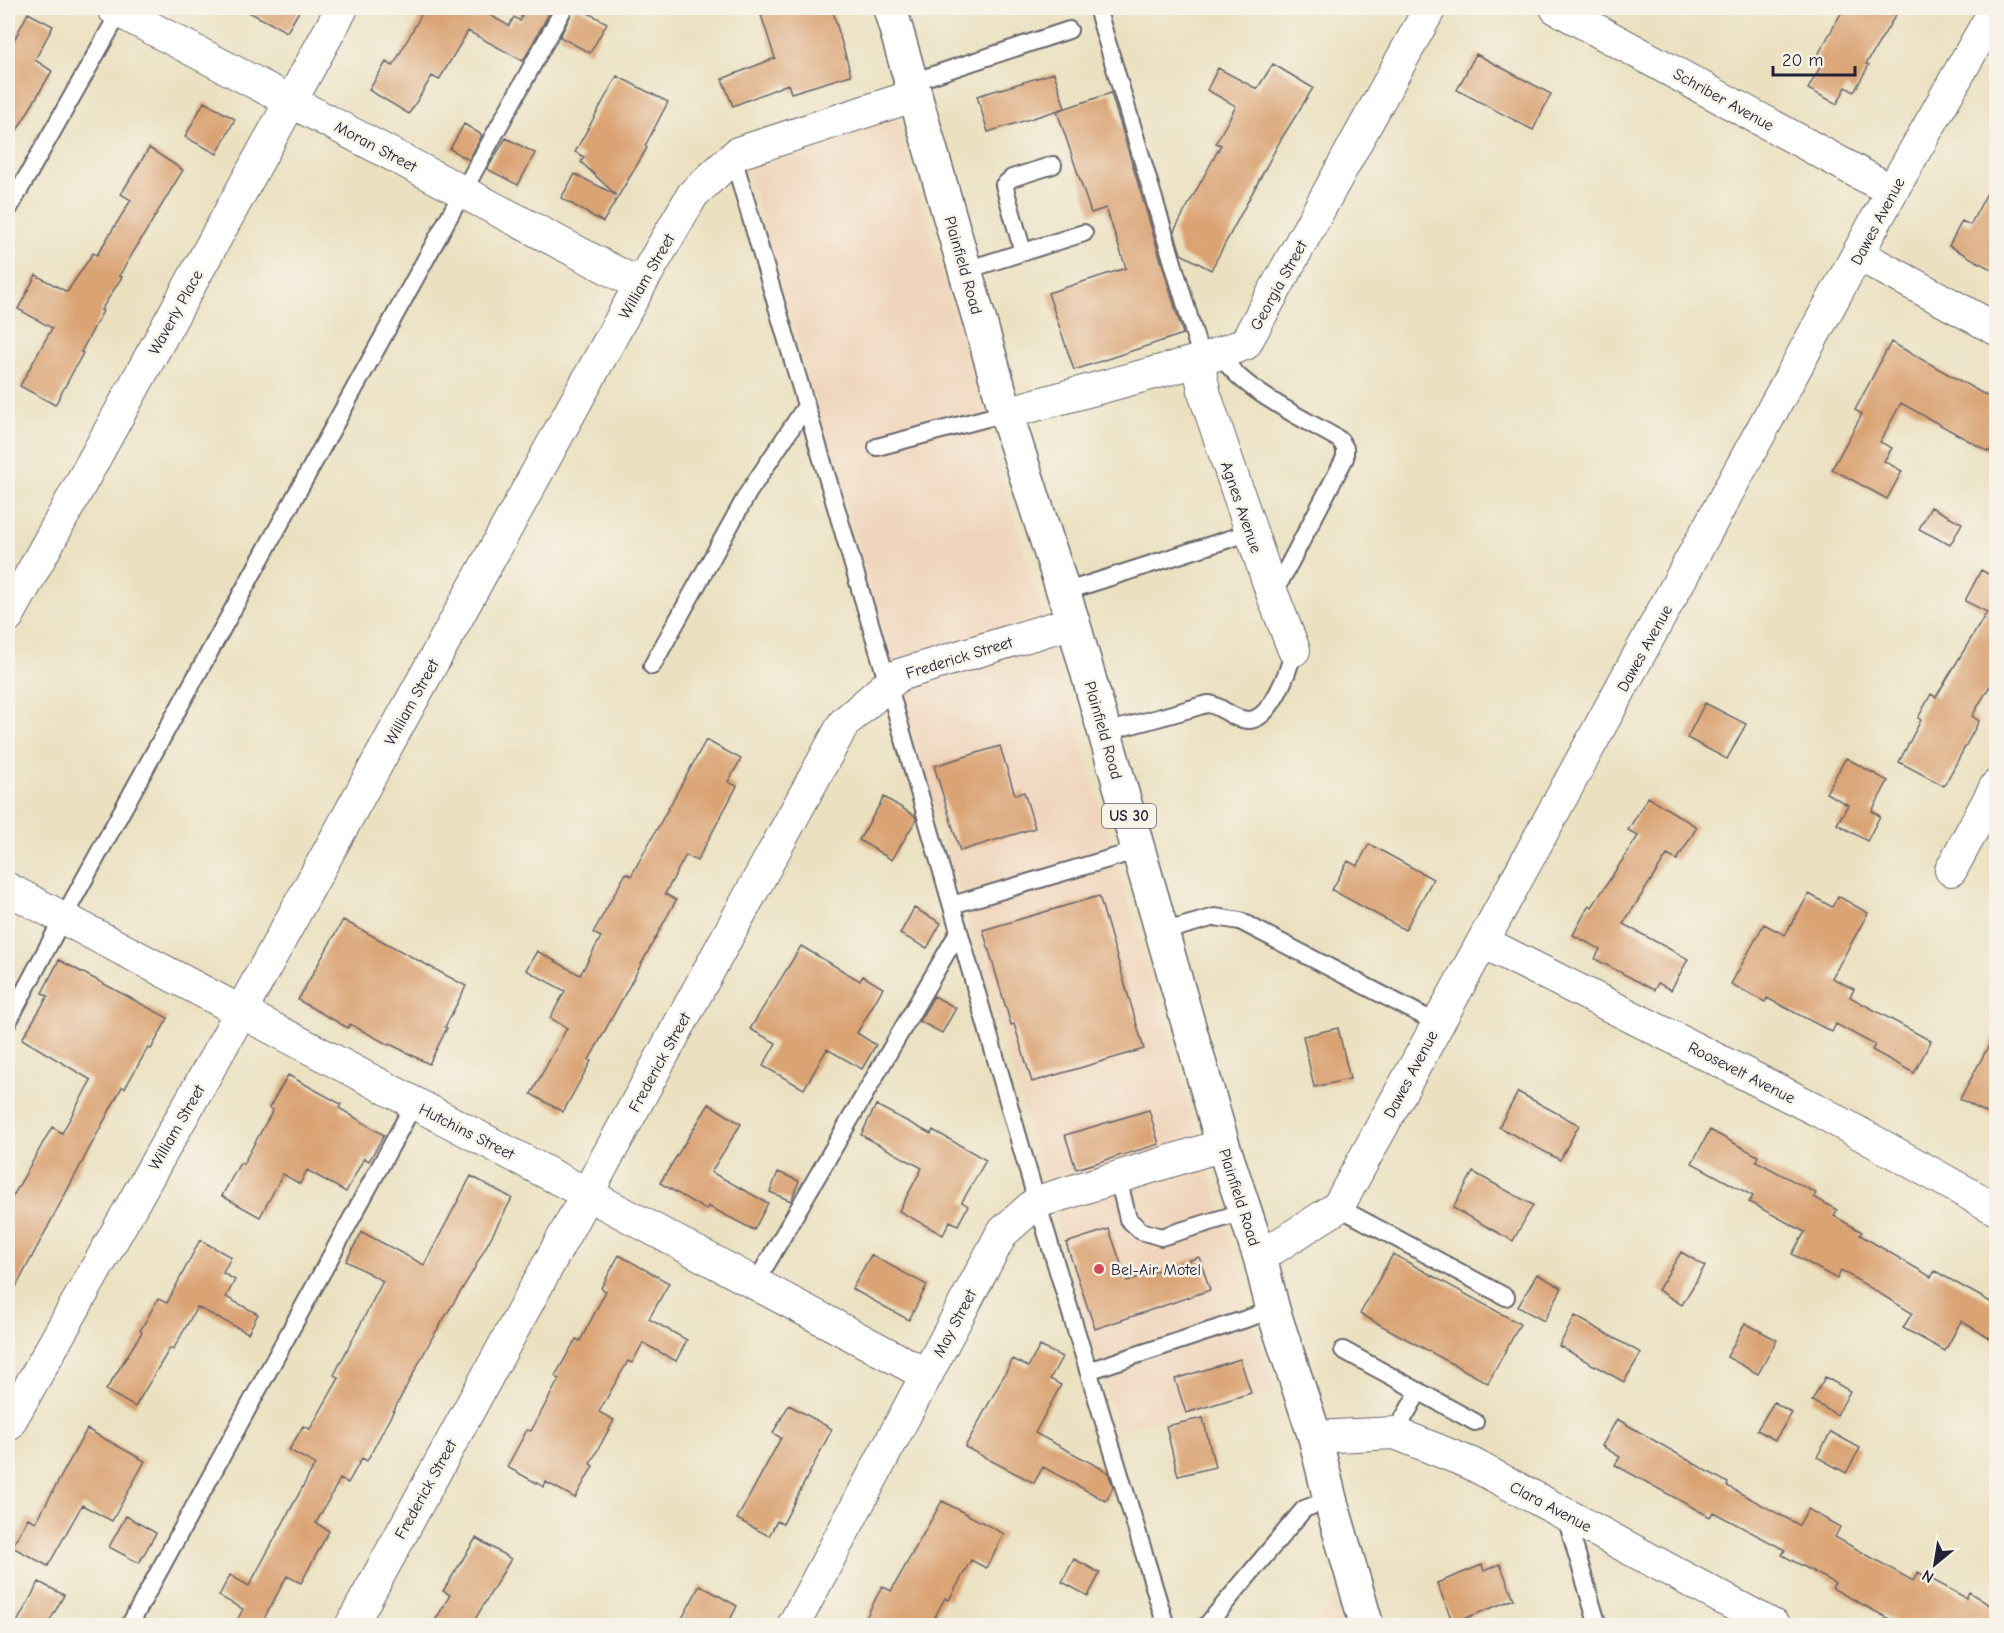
<svg xmlns="http://www.w3.org/2000/svg" width="2004" height="1633" viewBox="0 0 2004 1633" font-family="'Comic Neue',sans-serif">
  <style>
    .built { fill: #f0d5bc }
    .building { fill: #daa373 }
    .lines { fill: none; stroke-linecap: round; stroke-linejoin: round }
    .lane-casing { stroke: #68656a; stroke-width: 20 }
    .street-casing { stroke: #68656a; stroke-width: 34 }
    .primary-casing { stroke: #68656a; stroke-width: 36 }
    .lane { stroke: #fff; stroke-width: 16 }
    .street { stroke: #fff; stroke-width: 32 }
    .primary { stroke: #fff; stroke-width: 33 }
    .poi-dot { fill: #d1495b; stroke: #f7f3e8; stroke-width: 2 }
    .labels { text-anchor: middle; stroke-width: 5; stroke-linejoin: round; paint-order: stroke }
    .shield { fill: #f7f3e8; stroke: #62616f; stroke-width: 1.5 }
    .shield-label { font-size: 15px; font-weight: bold; fill: #22223b }
    .street-label { font-size: 16px; fill: #22223b; stroke: #f7f3e8 }
    .poi-label { font-size: 16px; fill: #22223b; stroke: #f7f3e8; text-anchor: start }
  </style>
  <rect width="100%" height="100%" fill="#f7f3e8"/>
  <filter id="ink" filterUnits="userSpaceOnUse"><feTurbulence type="fractalNoise" baseFrequency=".0167" numOctaves="2"/><feDisplacementMap in="SourceGraphic" scale="12" xChannelSelector="R" yChannelSelector="G"/><feConvolveMatrix kernelMatrix="1 2 1 2 8 2 1 2 1" color-interpolation-filters="sRGB"/></filter>
  <filter id="wash" filterUnits="userSpaceOnUse"><feTurbulence type="fractalNoise" baseFrequency=".008" numOctaves="4" result="noise"/><feDisplacementMap in="SourceGraphic" scale="24" xChannelSelector="R" yChannelSelector="G"/><feGaussianBlur stdDeviation="1.35" result="paint"/><feColorMatrix in="noise" values="0 0 0 0 0 0 0 0 0 0 0 0 0 0 0 0 0 1.4 0 .05"/><feComposite in="paint" operator="in"/></filter>
  <g filter="url(#wash)">
    <rect width="100%" height="100%" fill="#ebe1c1"/>
    <path class="built" d="M897,119L991,442L1275,1393L1118,1429L747,168Z
      M1335,1596L1344,1625H1314Z"/>
    <g id="blocks">
      <path class="building" d="M241,8H301L287,32Z
        M425,8H481L479,9L509,26L514,17L520,21L522,16L508,8H552L523,61L468,31L439,80L432,76L409,114L369,90L386,62L393,66Z
        M574,8H579L607,23L590,53L560,37Z
        M785,8H832L851,75L791,93L788,84L733,106L722,79L775,58L761,15Z
        M1844,8H1900L1866,64L1869,65L1854,92L1846,87L1837,104L1808,89L1820,67L1813,64Z
        M28,13L53,26L35,60L52,71L8,146V52Z
        M1476,54L1551,94L1533,130L1457,90Z
        M1273,64L1313,88L1280,141L1211,270L1181,254L1174,231L1221,145L1216,143L1236,106L1207,90L1218,68L1257,89Z
        M1054,73L1065,108L988,132L977,96Z
        M617,76L668,102L645,146L647,148L603,222L561,198L575,174L616,195L581,162L584,157L575,152Z
        M1111,93L1183,334L1074,370L1048,293L1126,268L1106,208L1091,213L1057,111Z
        M204,102L235,119L217,154L185,137Z
        M464,124L482,135L469,160L450,149Z
        M506,138L535,153L518,185L487,169Z
        M149,148L183,170L119,276L122,277L101,310L103,311L81,352L83,353L55,405L20,386L52,328L18,309L36,275L67,292L93,253L97,255L131,200L121,194Z
        M1996,176V272L1949,246L1962,221L1970,225Z
        M1891,342L1996,401V438L1989,452L1901,403L1880,442L1892,448L1884,461L1902,471L1887,499L1832,469L1862,414L1855,410Z
        M1931,507L1962,523L1950,545L1919,529Z
        M1981,570L1996,578V676L1972,716L1979,721L1944,786L1899,762L1921,720L1918,718L1931,694L1936,697L1987,612L1965,601Z
        M1705,703L1746,724L1727,759L1687,738Z
        M706,740L741,759L728,782L737,786L697,861L686,855L665,894L676,900L589,1060L591,1061L563,1112L531,1094L567,1028L550,1018L565,991L526,970L537,951L580,975L601,937L593,933L626,873L631,876Z
        M1000,746L1015,795L1024,792L1035,828L960,851L934,766Z
        M1846,758L1888,781L1872,811L1880,816L1867,841L1837,824L1848,805L1826,793Z
        M884,797L915,816L916,820L892,860L859,840Z
        M1648,797L1697,827L1677,860L1667,855L1623,924L1688,959L1671,990L1658,983L1654,990L1595,959L1600,949L1573,935L1589,905L1592,907L1638,836L1628,830Z
        M1369,844L1433,879L1405,930L1332,890L1348,861L1357,866Z
        M1809,894L1832,907L1838,896L1868,913L1832,978L1854,989L1850,997L1931,1041L1914,1073L1872,1050L1875,1045L1836,1024L1832,1032L1767,998L1765,1002L1731,984L1764,924L1785,935Z
        M1099,896L1144,1049L1032,1082L1014,1024L1011,1025L983,930Z
        M914,908L941,923L927,948L900,934Z
        M343,920L466,986L445,1027L447,1028L429,1064L390,1044L389,1045L350,1024L348,1028L298,1000Z
        M801,946L860,981L863,976L883,988L857,1033L876,1045L862,1069L827,1049L804,1089L763,1066L776,1043L750,1029Z
        M59,960L168,1018L151,1049L148,1048L125,1088L122,1087L8,1302V1205L52,1127L62,1133L91,1080L22,1039L48,996L42,993Z
        M934,996L956,1008L942,1033L919,1021Z
        M1338,1028L1350,1079L1314,1087L1303,1036Z
        M1996,1032V1118L1960,1099Z
        M288,1075L341,1104L339,1108L384,1135L369,1161L364,1158L346,1192L307,1170L300,1184L283,1174L260,1217L222,1196L240,1163L243,1164L273,1110L269,1108Z
        M1518,1092L1579,1125L1560,1160L1499,1127Z
        M709,1104L741,1124L711,1172L768,1203L754,1230L708,1206L706,1210L660,1183Z
        M876,1105L931,1134L933,1130L986,1160L962,1202L968,1206L958,1225L950,1221L943,1235L899,1211L922,1168L861,1135Z
        M1149,1110L1159,1144L1076,1169L1065,1135Z
        M1710,1130L1758,1156L1756,1161L1816,1193L1814,1197L1837,1210L1834,1216L1862,1232L1860,1235L1931,1277L1935,1271L1996,1305V1342L1961,1321L1945,1351L1903,1328L1912,1313L1841,1270L1837,1279L1792,1254L1805,1232L1749,1202L1753,1196L1692,1163Z
        M778,1172L799,1181L791,1201L770,1192Z
        M1473,1172L1533,1205L1513,1241L1453,1208Z
        M471,1176L512,1198L472,1273L432,1338L367,1461L362,1458L348,1483L340,1479L316,1523L329,1531L301,1583L287,1576L260,1626H234L243,1609L219,1596L230,1575L249,1586L315,1464L289,1450L303,1426L310,1429L339,1378L334,1375L383,1281L346,1261L362,1232L424,1265Z
        M1109,1229L1127,1281L1199,1257L1210,1290L1095,1329L1066,1243Z
        M200,1240L231,1257L223,1273L235,1280L226,1297L258,1314L248,1333L197,1307L173,1350L170,1348L135,1407L106,1390L142,1332L140,1331L158,1299L167,1303Z
        M1681,1252L1705,1266L1682,1305L1658,1290Z
        M1393,1254L1520,1324L1488,1383L1360,1314Z
        M619,1255L669,1283L649,1319L687,1340L676,1361L643,1343L632,1363L628,1361L599,1412L614,1420L590,1464L593,1466L575,1498L546,1482L544,1487L507,1467L527,1430L531,1431L559,1379L555,1376L576,1339L580,1341L606,1291L601,1288Z
        M871,1255L927,1285L909,1320L852,1289Z
        M1537,1274L1562,1288L1544,1321L1518,1307Z
        M1575,1316L1641,1353L1624,1382L1559,1346Z
        M1745,1323L1777,1340L1758,1374L1727,1357Z
        M1040,1346L1062,1357L1050,1379L1061,1385L1035,1433L1108,1472L1113,1487L1106,1501L1043,1467L1034,1483L965,1447L1013,1359L1028,1367Z
        M1240,1359L1251,1393L1186,1413L1175,1379Z
        M1825,1377L1850,1391L1837,1415L1812,1401Z
        M1774,1402L1792,1413L1775,1440L1757,1430Z
        M789,1405L832,1429L783,1524L777,1521L769,1536L737,1519L781,1438L773,1433Z
        M1203,1418L1215,1467L1178,1476L1166,1426Z
        M1617,1419L1728,1483L1727,1486L1799,1525L1808,1509L1840,1527L1835,1537L1913,1581L1918,1572L1966,1598L1969,1592L1996,1609L1987,1626H1902L1832,1588L1835,1583L1782,1555L1785,1550L1713,1512L1710,1517L1615,1465L1620,1457L1602,1446Z
        M87,1429L145,1461L112,1521L82,1505L48,1566L12,1547L28,1518L36,1522Z
        M1831,1432L1860,1448L1846,1473L1817,1457Z
        M942,1501L1004,1534L986,1568L971,1560L949,1600L945,1598L930,1626H862L882,1586L891,1591Z
        M126,1516L156,1533L139,1563L109,1547Z
        M476,1538L511,1559L471,1626H432L450,1595L443,1591Z
        M1074,1559L1100,1573L1088,1596L1062,1582Z
        M1500,1564L1514,1599L1453,1623L1437,1583L1482,1565L1484,1571Z
        M39,1582L64,1595L47,1626H15Z
        M700,1585L737,1606L727,1626H678Z"/>
    </g>
  </g>
  <g filter="url(#ink)">
    <use href="#blocks" fill-opacity="0" stroke="#68656a" stroke-width="1.5"/>
    <g class="lines">
      <g class="lane-casing">
        <path id="lane" d="M1097,8L1202,360
          M912,82L1069,30
          M733,157L888,684L1037,1202L1166,1626
          M8,210L122,8
          M1023,252L1004,185L1012,178L1053,165
          M966,270L1084,233
          M1221,353C1232,385 1310,422 1340,440L1345,448V458L1273,595
          M877,447L1006,413
          M1064,592L1251,532
          M652,666L748,493L806,406
          M1105,732C1132,725 1159,718 1186,710C1192,709 1203,704 1209,704C1222,706 1233,720 1248,720C1272,720 1289,669 1294,650
          M952,905L1139,850
          M1162,932L1215,917L1240,921L1437,1023
          M8,1022L63,918L564,8
          M1118,1178L1128,1219L1141,1231L1161,1237L1243,1212
          M1338,1207L1506,1297
          M755,1284L959,931
          M1343,1350L1475,1422
          M1088,1371L1273,1310
          M1395,1433L1419,1391
          M1565,1514L1598,1626
          M129,1626L414,1104
          M1206,1626L1304,1509L1330,1499"/>
      </g>
      <g class="street-casing">
        <path id="street" d="M113,8L640,285
          M1556,8L1892,191
          M1859,255L1996,329
          M1198,361L1205,395L1273,596L1294,650
          M1006,413L1198,361L1245,344L1430,8
          M8,616L342,8
          M1951,870L1996,786
          M8,889L587,1194L927,1375
          M1483,942L1821,1112L1996,1209
          M1260,1257L1338,1207L1892,191L1996,8
          M8,1425L223,1044L640,285L693,194L738,153L916,95
          M1315,1437L1395,1433L1472,1464L1774,1626
          M351,1626L844,723L899,675L1073,622
          M793,1626L1002,1233L1037,1202L1223,1145"/>
      </g>
      <g class="primary-casing">
        <path id="primary" d="M890,8L1006,413L1073,622L1223,1145L1260,1257L1273,1310L1315,1437L1330,1499L1367,1626"/>
      </g>
      <use href="#lane" class="lane"/>
      <use href="#street" class="street"/>
      <use href="#primary" class="primary"/>
    </g>
  </g>
  <circle class="poi-dot" cx="1099" cy="1269" r="6"/>
  <g class="labels">
    <rect class="shield" x="1102" y="804" width="54" height="24" rx="4.5"/>
    <g class="shield-label">
      <text x="1129" y="821">US 30</text>
    </g>
    <g class="street-label">
      <text transform="translate(1724 99) rotate(29)" y="6">Schriber Avenue</text>
      <text transform="translate(376 146) rotate(28)" y="6">Moran Street</text>
      <text transform="translate(1877 221) rotate(-62)" y="6">Dawes Avenue</text>
      <text transform="translate(964 265) rotate(74)" y="6">Plainfield Road</text>
      <text transform="translate(646 276) rotate(-60)" y="6">William Street</text>
      <text transform="translate(1278 285) rotate(-61)" y="6">Georgia Street</text>
      <text transform="translate(175 312) rotate(-61)" y="6">Waverly Place</text>
      <text transform="translate(1242 507) rotate(71)" y="6">Agnes Avenue</text>
      <text transform="translate(1644 648) rotate(-61)" y="6">Dawes Avenue</text>
      <text transform="translate(959 657) rotate(-17)" y="6">Frederick Street</text>
      <text transform="translate(411 702) rotate(-61)" y="6">William Street</text>
      <text transform="translate(1104 730) rotate(74)" y="6">Plainfield Road</text>
      <text transform="translate(659 1062) rotate(-61)" y="6">Frederick Street</text>
      <text transform="translate(1742 1072) rotate(27)" y="6">Roosevelt Avenue</text>
      <text transform="translate(1410 1074) rotate(-62)" y="6">Dawes Avenue</text>
      <text transform="translate(176 1127) rotate(-60)" y="6">William Street</text>
      <text transform="translate(467 1131) rotate(27)" y="6">Hutchins Street</text>
      <text transform="translate(1240 1197) rotate(72)" y="6">Plainfield Road</text>
      <text transform="translate(954 1323) rotate(-62)" y="6">May Street</text>
      <text transform="translate(425 1489) rotate(-61)" y="6">Frederick Street</text>
      <text transform="translate(1551 1506) rotate(28)" y="6">Clara Avenue</text>
    </g>
    <g class="poi-label">
      <text x="1111" y="1275">Bel-Air Motel</text>
    </g>
  </g>
  <rect width="2004" height="1633" fill="none" stroke="#f7f3e8" stroke-width="30"/>
  <g transform="translate(1935 1564) rotate(210)" stroke="#f7f3e8" stroke-width="4.5" paint-order="stroke">
  <path d="M0-4.5L10 22L0 15L-10 22Z" fill="#22223b"/>
  <text y="-9" font-size="16" font-weight="bold" text-anchor="middle" fill="#22223b">N</text>
  </g>
  <path d="M1773 66v9h82v-9" fill="none" stroke="#22223b" stroke-width="3"/>
  <text x="1782" y="66" font-size="18" fill="#22223b" stroke="#f7f3e8" stroke-width="4.5" paint-order="stroke">20 m</text>
</svg>
